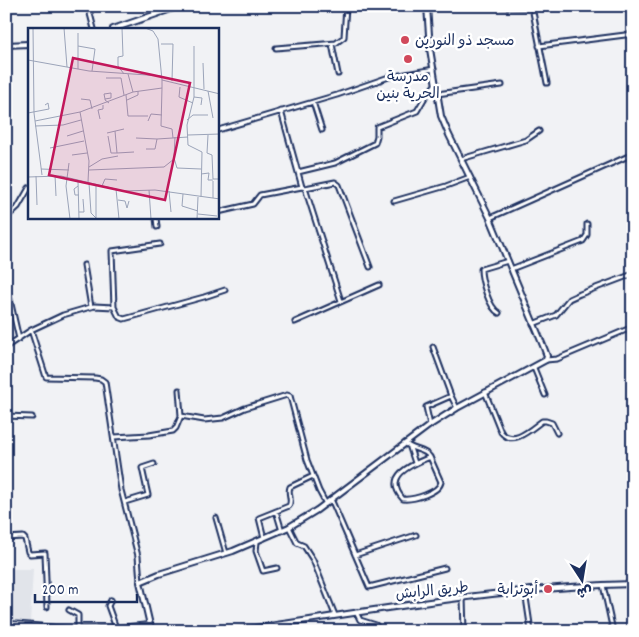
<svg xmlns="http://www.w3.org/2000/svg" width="639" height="637" viewBox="0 0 639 637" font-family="Dekko,'Playpen Sans Arabic',sans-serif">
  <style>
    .built { fill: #e1e4ea }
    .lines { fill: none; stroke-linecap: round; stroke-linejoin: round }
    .minor-casing { stroke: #1b2f5e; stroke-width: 7 }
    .tertiary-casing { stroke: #1b2f5e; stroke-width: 8 }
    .secondary-casing { stroke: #1b2f5e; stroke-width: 8 }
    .minor { stroke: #fff; stroke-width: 3 }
    .tertiary { stroke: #fff; stroke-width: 4 }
    .secondary { stroke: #fff; stroke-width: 4.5 }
    .poi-dot { fill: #d1495b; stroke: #fff; stroke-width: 2 }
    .labels { text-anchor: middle; stroke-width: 5; stroke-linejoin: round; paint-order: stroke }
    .poi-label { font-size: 15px; fill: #1b2f5e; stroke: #fff; text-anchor: start }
    .street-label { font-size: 15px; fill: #1b2f5e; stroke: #fff }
    .inset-road { fill: none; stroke: #9ba4b9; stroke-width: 1 }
    .view { fill: #c2185b; fill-opacity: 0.15; stroke: #c2185b; stroke-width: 2.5 }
    .inset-edge { fill: none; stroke: #1b2f5e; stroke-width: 2.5 }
  </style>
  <rect width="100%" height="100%" fill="#f1f2f5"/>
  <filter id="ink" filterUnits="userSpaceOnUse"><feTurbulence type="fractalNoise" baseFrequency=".02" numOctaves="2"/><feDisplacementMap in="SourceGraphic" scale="10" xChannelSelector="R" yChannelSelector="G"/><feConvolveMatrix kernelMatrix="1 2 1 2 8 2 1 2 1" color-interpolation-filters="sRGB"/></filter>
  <g filter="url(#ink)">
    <path class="built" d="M6,569H33L30,623L6,621Z"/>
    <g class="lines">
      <g class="minor-casing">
        <path id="minor" d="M88,6L94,29
          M532,7L547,83
          M332,44L338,74
          M539,46L633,34
          M276,48L336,43L344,37L346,6
          M437,94L502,85
          M313,102L322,130
          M281,111L302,187
          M218,130L337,95L389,77L434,69
          M461,159L526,140L539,131
          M298,172L335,163L375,143L377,136V127L417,111L427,94L435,85
          M394,201L446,186L470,177
          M218,212L253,204L260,195L302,187L305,188
          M6,218L18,207L29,188
          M156,218L157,227
          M490,218L633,154
          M84,265L91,307
          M6,268L8,291L19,339
          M511,269L583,241L587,235V224
          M341,301L305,188L335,182L339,185L370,267
          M114,307L119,317L124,319L204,297L225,290
          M499,313C489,308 481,280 481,269L508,261
          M295,322L379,285
          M533,324L556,315L569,299L580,294L633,274
          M31,330L46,377L95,378L101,379L105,382L121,490L138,556L140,582
          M6,347L31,330L63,315L94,306L114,307L112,251L160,244
          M546,360L557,359L633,327
          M534,368L545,395
          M485,392L501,432C513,447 531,429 542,421H546L552,423L557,433
          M451,396L457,408
          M6,416L32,417
          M181,416L204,420L223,418L245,408L287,395L290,396L307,460L319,491L326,504
          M430,425L426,407L451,396L433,347
          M114,437L149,435L173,431L176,428L181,416L179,390
          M405,443C413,451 424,448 430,457L441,482C439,493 413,500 403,499C382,475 413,464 430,457
          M410,448L415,463
          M331,499L369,587L445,568
          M125,502L148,495L142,468L154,464
          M276,511L282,531
          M216,518L226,553
          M289,527L297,543L304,546L313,560L335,615
          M6,538L23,537L25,539L28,552L30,554L45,553L47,607
          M264,538L259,518L289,506C293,500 287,493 290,487L313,476
          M257,542L256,551L263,571L277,568
          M355,555L416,535
          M603,585L613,631
          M525,591L531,631
          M463,598L464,631
          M111,600L108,606L116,628
          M69,610L78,615V629
          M356,612L360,620L376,625L379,631
          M6,626L7,631"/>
      </g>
      <g class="tertiary-casing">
        <path id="tertiary" d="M498,6L553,8L583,6
          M113,29L180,6
          M6,45L29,44
          M150,625L140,582L159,574L233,551L289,527L317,510L430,425L457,408L546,360L547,356L544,348L490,218L449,135L441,116L430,49L427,6
          M235,631C367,612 499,587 633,584"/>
      </g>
      <g class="secondary-casing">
        <path id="secondary" d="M6,624C28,624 50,629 72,629C99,630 124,628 150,625L152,631"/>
      </g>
      <use href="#minor" class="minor"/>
      <use href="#tertiary" class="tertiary"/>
      <use href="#secondary" class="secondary"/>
    </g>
  </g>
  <g class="poi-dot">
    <circle cx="405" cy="40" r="5"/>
    <circle cx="408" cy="59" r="5"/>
    <circle cx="548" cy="589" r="5"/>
  </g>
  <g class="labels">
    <g class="poi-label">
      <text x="415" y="45">مسجد ذو النورين</text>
      <text x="408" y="81" text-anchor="middle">مدرسة<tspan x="408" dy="17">الحرية بنين</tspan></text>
      <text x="538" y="594" text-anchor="end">أبوترابة</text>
    </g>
    <g class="street-label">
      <text transform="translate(432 590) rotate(-6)" y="5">طريق الرابش</text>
    </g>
  </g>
  <g transform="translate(28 28)">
    <rect width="191" height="191" fill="#f1f2f5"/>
    <path class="inset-road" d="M5,0L6,85L14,147M36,0L39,39M94,0L95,28L90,29V38L96,46M117,0L125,3L130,11L134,52L192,66M133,16H145L144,53M50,18L67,21L64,43M166,18V69L159,97L160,117L174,124L173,169M0,32L61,43L134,48M175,35L176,61M50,41V5M100,46L105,64M78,50H93L96,67M152,59L151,69L165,75M134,60L133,98L144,101L145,110M180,63L185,90M98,67L100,88H120M166,69L174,70L173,77M53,71L62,72L64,81M77,71L83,70V65L76,66L77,71V72L81,75M99,72L110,67V63M0,85L21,81L20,75L17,77M72,91L70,82L75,81V77M159,92L165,87H180M7,93L52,84M120,93L123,86L134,87M7,98L35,97L53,92M79,105L96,101M160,107L192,106M180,107L179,125L184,127L185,151H192M39,108L55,103M80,108L83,125H89L87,103M147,109L146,130L149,140L173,141M108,110L129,111M22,120L56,113M118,121H127L129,111L160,109M89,125L106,124M44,127L59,125M41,135L38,158L42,191M61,139L74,131L90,128M13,141L41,142M61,142L136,139L146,131M173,146L181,145L180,152H185M27,147L28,168M8,148L9,177M0,149L33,148L96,163L127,162L192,171M50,153L51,191M185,153V170M60,154L61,133L52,84L105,64L134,60V52M61,155L63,185L69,191M68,157V191M50,158L46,161L47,167H51M74,158L77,151L89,152M88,161L91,191M121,162L123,191M141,163L143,184M155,166L154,178L170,183M90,172L97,173L99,180L101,173M51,184H56L55,171M170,186L189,188M169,191L170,169"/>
    <path class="view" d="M45,30L162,55L137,172L21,147Z"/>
    <rect width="191" height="191" class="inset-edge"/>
  </g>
  <rect width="639" height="637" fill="none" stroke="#fff" stroke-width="25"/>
  <rect x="12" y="12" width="614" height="612" fill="none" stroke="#1b2f5e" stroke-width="2" filter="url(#ink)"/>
  <g transform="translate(582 580) rotate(168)" stroke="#ffffff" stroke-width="4" paint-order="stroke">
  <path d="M0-4L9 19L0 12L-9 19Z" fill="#1b2f5e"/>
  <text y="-8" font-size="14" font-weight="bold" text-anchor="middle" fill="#1b2f5e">ش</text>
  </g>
  <path d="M35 594v8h102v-8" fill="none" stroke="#1b2f5e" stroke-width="2.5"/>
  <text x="42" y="594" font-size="15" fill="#1b2f5e" stroke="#ffffff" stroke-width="4" paint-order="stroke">200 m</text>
</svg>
